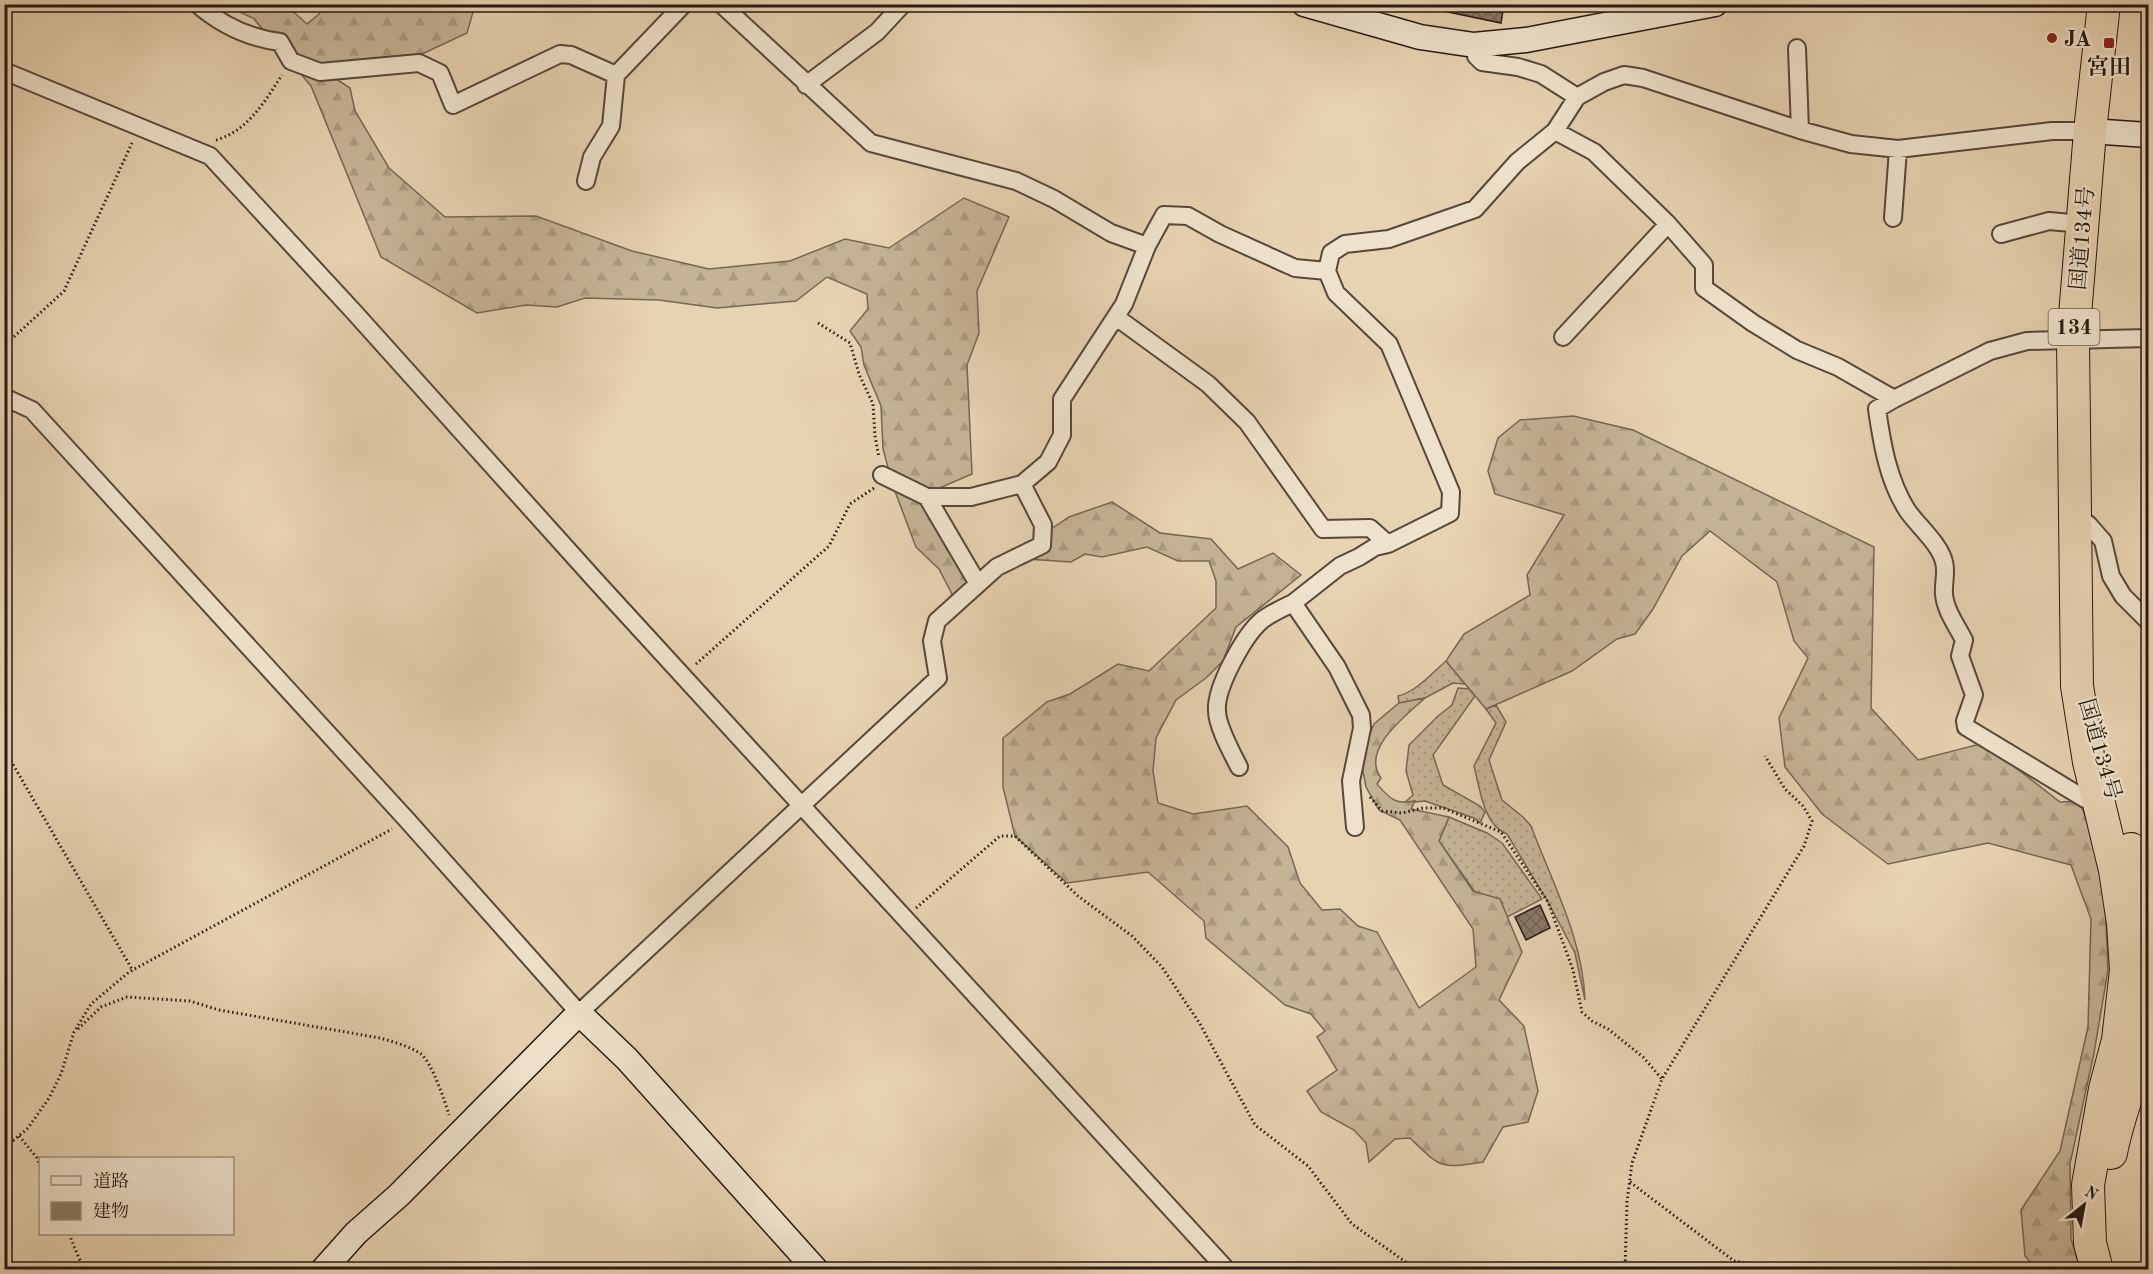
<svg xmlns="http://www.w3.org/2000/svg" width="2153" height="1274" viewBox="0 0 2153 1274" font-family="'Old Standard TT','Noto Serif JP',serif">
  <style>
    .grass { fill: url(#grass-dots); stroke: #766655; stroke-width: 1.5 }
    .forest { fill: url(#forest-firs); stroke: #766655; stroke-width: 1.5 }
    .building { fill: url(#building-cross-hatch); stroke: #271914; stroke-width: 1.5 }
    .lines { fill: none; stroke-linecap: round; stroke-linejoin: round }
    .street-casing { stroke: #57473b; stroke-width: 20 }
    .secondary-casing { stroke: #271914; stroke-width: 27 }
    .highway-casing { stroke: #271914; stroke-width: 34 }
    .path { stroke: #271914; stroke-width: 3; stroke-dasharray: 1.5 3; stroke-linecap: butt }
    .street { stroke: #efe2cc; stroke-width: 16 }
    .secondary { stroke: #efe2cc; stroke-width: 24 }
    .highway { stroke: #e7d2b1; stroke-width: 32 }
    .poi-dot { fill: #8f2418; stroke: #efe2cc; stroke-width: 2 }
    .labels { text-anchor: middle; stroke-width: 4.5; stroke-linejoin: round; paint-order: stroke }
    .shield { fill: #efe2cc; stroke: #63554b; stroke-width: 1.5 }
    .shield-label { font-size: 21px; font-weight: bold; fill: #271914 }
    .poi-label { font-size: 22px; font-weight: bold; fill: #271914; stroke: #efe2cc; text-anchor: start }
    .street-label { font-size: 22px; fill: #271914; stroke: #efe2cc }
  </style>
  <defs>
    <pattern id="grass-dots" width="8" height="8" patternUnits="userSpaceOnUse" patternTransform="scale(1.5)"><rect width="8" height="8" fill="#c6b396"/><path d="M2 2h.1M6 6h.1" fill="none" stroke="#aa9980" stroke-width="1.8" stroke-linecap="round"/></pattern>
    <pattern id="forest-firs" width="22" height="20" patternUnits="userSpaceOnUse" patternTransform="scale(1.5)"><rect width="22" height="20" fill="#c6b396"/><path d="M5 1l3.5 6h-7zM16 11l3.5 6h-7z" fill="#aa9980"/></pattern>
    <pattern id="building-cross-hatch" width="8" height="8" patternUnits="userSpaceOnUse" patternTransform="scale(1.5)"><rect width="8" height="8" fill="#8b7966"/><path d="M0 0l8 8M0 8l8-8" fill="none" stroke="#726253"/></pattern>
  </defs>
  <rect width="100%" height="100%" fill="#e7d2b1"/>
  <filter id="stains"><feTurbulence type="fractalNoise" baseFrequency=".00333" numOctaves="4"/><feColorMatrix values="0 0 0 0 .2 0 0 0 0 .09 0 0 0 0 .02 0 0 0 .5 -.17"/></filter>
  <radialGradient id="worn" r=".72"><stop offset=".6" stop-color="#630" stop-opacity="0"/><stop offset="1" stop-color="#630" stop-opacity=".3"/></radialGradient>
  <path class="grass" d="M1446,661L1465,684L1453,683L1425,698L1399,703L1398,696C1416,692 1432,673 1446,661Z
    M1458,688L1469,689L1475,696L1433,755L1443,785L1480,806L1485,812L1480,823L1474,818L1425,801L1404,803L1413,795L1406,771L1409,745L1438,716L1452,705Z
    M1496,705L1506,722L1489,760L1502,800L1523,817L1531,826C1552,882 1583,939 1585,1000L1575,953L1548,902L1507,834C1483,825 1480,788 1474,766L1496,723L1486,709Z
    M1449,817L1487,833L1502,843L1542,899L1507,917L1500,899L1475,892L1439,841Z"/>
  <path class="forest" d="M224,5H286L307,24L319,14L324,5H475L467,33L388,70L330,75L350,88L355,111L389,168L445,217L536,216L632,251L709,269L790,261L845,239L889,248L964,198L1009,217L977,291L979,333L967,365L972,474L937,489L928,509L969,584L954,598L939,569L916,547L893,486L883,449L881,406L864,365L861,347L850,331L868,309L867,294L827,277L796,301L717,308L659,300L585,298L557,307L526,305L477,313L381,257L311,86L253,18Z
    M1573,416L1633,430L1874,547L1871,708L1918,760L1984,743L2060,802L2080,801L2104,875L2108,970L2094,1053L2070,1164L2071,1239L2080,1269H2036L2025,1256L2021,1210L2060,1151L2088,1027L2091,919L2071,865L1988,843L1888,864L1822,814L1785,767L1779,718L1808,658L1794,641L1777,582L1710,531L1682,556L1653,609L1635,634L1617,639L1572,671L1486,709L1446,661L1464,634L1530,595L1527,575L1564,515L1495,494L1488,471L1498,438L1520,420Z
    M1112,502L1160,533L1211,539L1238,569L1273,553L1301,575L1236,627L1223,661L1206,678L1176,700L1156,738L1153,771L1158,803L1193,814L1247,806L1288,847L1300,883L1322,910L1340,909L1358,926L1377,932L1419,1008L1476,967L1473,929L1400,820L1379,810L1366,787L1360,756L1374,724L1399,703L1425,698C1406,716 1360,749 1381,778L1377,784C1390,799 1395,805 1415,801L1411,809L1449,817L1439,841L1473,891L1500,899L1522,952L1499,1000L1524,1026L1538,1091L1528,1122L1503,1127L1483,1162C1440,1169 1441,1168 1410,1138L1395,1139L1369,1162L1366,1143L1354,1130L1321,1112L1307,1091L1337,1070L1317,1037L1325,1031L1311,1014L1285,1005L1206,938L1204,921L1148,872L1067,883L1015,836L1003,787V738L1047,702L1070,694L1118,664L1149,671L1216,608V581L1209,561H1178L1147,547L1102,557L1085,554L1071,562L1027,559L1023,548L1069,517Z"/>
  <path class="building" d="M1410,4H1504L1501,23Z
    M1540,905L1550,928L1526,940L1515,917Z"/>
  <g class="lines">
    <g class="street-casing">
      <path id="street" d="M197,4C220,24 249,38 280,42L291,61L320,72L419,63L440,73L453,105L560,54L571,55L616,75
        M721,4L871,143L1016,181L1054,199L1111,233L1147,246
        M1474,45L1476,56L1482,62L1518,67L1541,74L1577,97
        M1797,48L1800,130
        M4,71L210,156L354,312L595,580L1227,1270
        M806,85L877,32L903,4
        M1555,131L1594,152L1668,224L1704,265V288L1753,323L1797,350L1838,367L1894,399L1990,351L2027,341L2148,338
        M586,181L592,157L611,126L616,75L684,4
        M1893,218L1898,149
        M2001,234L2049,221L2082,224
        M1116,317L1208,384L1247,422L1323,529L1370,528L1388,544
        M1563,337L1668,224
        M4,397L32,410L407,820L579,1013L938,678L932,641L937,621L997,567L1042,545L1043,525L1022,484
        M1894,399L1877,409C1882,444 1888,480 1907,510C1917,525 1940,544 1944,562C1947,572 1943,584 1944,594C1945,610 1957,626 1964,640L1960,656L1974,695L1965,721L1966,727L2085,799L2097,800
        M882,475L927,497H971L1022,484L1048,462L1062,435V399L1124,304L1147,246L1164,215L1188,216L1220,234L1295,268L1327,271
        M927,497L978,584
        M2076,514L2089,525L2103,541L2111,576L2123,596L2148,621
        M1239,767C1232,753 1217,726 1217,711C1215,688 1244,636 1261,621C1269,614 1283,608 1293,603
        M1355,827L1351,781L1362,728L1361,715L1337,667L1293,603L1340,566L1359,557L1375,547L1388,544L1450,513L1451,492L1389,344L1336,293L1327,271L1331,253L1345,244L1389,239L1475,209L1517,162L1555,131L1577,97L1604,82L1624,75L1643,78L1800,130L1851,144L1898,149L2052,131H2090"/>
    </g>
    <g class="secondary-casing">
      <path id="secondary" d="M1304,4L1420,37L1474,45L1526,40L1715,4
        M2090,131L2148,135
        M323,1270L356,1233L399,1195L579,1013L627,1059L816,1270"/>
    </g>
    <g class="highway-casing">
      <path id="highway" d="M2111,1153C2117,1119 2132,1086 2139,1051C2153,985 2151,913 2131,849
        M2097,1270L2090,1243L2088,1185L2105,1089L2118,1040L2126,970L2123,923L2115,870L2089,762L2077,686L2073,340L2090,131L2104,4"/>
    </g>
    <path class="path" d="M216,140C248,131 265,101 282,75
      M818,323L850,343L859,374L873,404L875,436L879,458
      M4,346L64,291L132,143
      M696,664L829,546L850,504L874,488
      M4,749L133,971
      M1370,797L1382,811L1402,813L1423,808H1443L1501,832L1548,902L1573,970L1582,1012L1592,1021L1608,1029L1643,1057L1662,1079
      M916,908L1000,836H1015L1078,896L1132,936L1162,967L1200,1024L1255,1125L1308,1166L1352,1224L1417,1270
      M78,1029L101,1007L127,997L190,1001L219,1010L380,1038C394,1042 409,1046 421,1054C432,1063 445,1101 449,1115
      M19,1136L37,1158L40,1166
      M4,1142L14,1140L28,1128L49,1098L61,1074L74,1032L91,1004L129,972L392,829
      M1630,1182L1734,1261L1787,1270
      M69,1234L84,1270
      M1625,1270L1627,1202L1632,1163L1662,1079L1804,846L1812,821L1803,806L1785,789L1765,756"/>
    <use href="#street" class="street"/>
    <use href="#secondary" class="secondary"/>
    <use href="#highway" class="highway"/>
  </g>
  <g class="poi-dot">
    <circle cx="2052" cy="38" r="6"/>
    <rect x="2103" y="37" width="12" height="12" rx="3"/>
  </g>
  <g class="labels">
    <rect class="shield" x="2048.5" y="309" width="51" height="36" rx="4.5"/>
    <g class="shield-label">
      <text x="2074" y="334">134</text>
    </g>
    <g class="poi-label">
      <text x="2064" y="46">JA</text>
      <text x="2109" y="74" text-anchor="middle">宮田</text>
    </g>
    <g class="street-label">
      <text transform="translate(2081 238) rotate(-85)" y="8">国道134号</text>
      <text transform="translate(2101 749) rotate(74)" y="8">国道134号</text>
    </g>
  </g>
  <rect width="2153" height="1274" fill="none" stroke="#e7d2b1" stroke-width="24"/>
  <rect x="6" y="6" width="2141" height="1262" fill="none" stroke="#271914" stroke-width="3"/>
  <rect x="12" y="12" width="2129" height="1250" fill="none" stroke="#271914" stroke-width="1.5"/>
  <rect x="39" y="1157" width="195" height="78" fill="#efe2cc" stroke="#9f9282" stroke-width="1.5"/>
  <rect x="51" y="1176" width="30" height="9" fill="#efe2cc" stroke="#9f9282" stroke-width="1.5"/>
  <text x="93" y="1187" font-size="18" fill="#271914">道路</text>
  <rect x="51" y="1202" width="30" height="18" fill="#8b7966" stroke="#9f9282" stroke-width="1.5"/>
  <text x="93" y="1217" font-size="18" fill="#271914">建物</text>
  <g transform="translate(2084 1205) rotate(31)" stroke="#efe2cc" stroke-width="4.5" paint-order="stroke">
  <path d="M0-4.5L10 22L0 15L-10 22Z" fill="#271914"/>
  <text y="-9" font-size="16" font-weight="bold" text-anchor="middle" fill="#271914">N</text>
  </g>
  <rect width="100%" height="100%" filter="url(#stains)"/>
  <rect width="100%" height="100%" fill="url(#worn)"/>
</svg>
